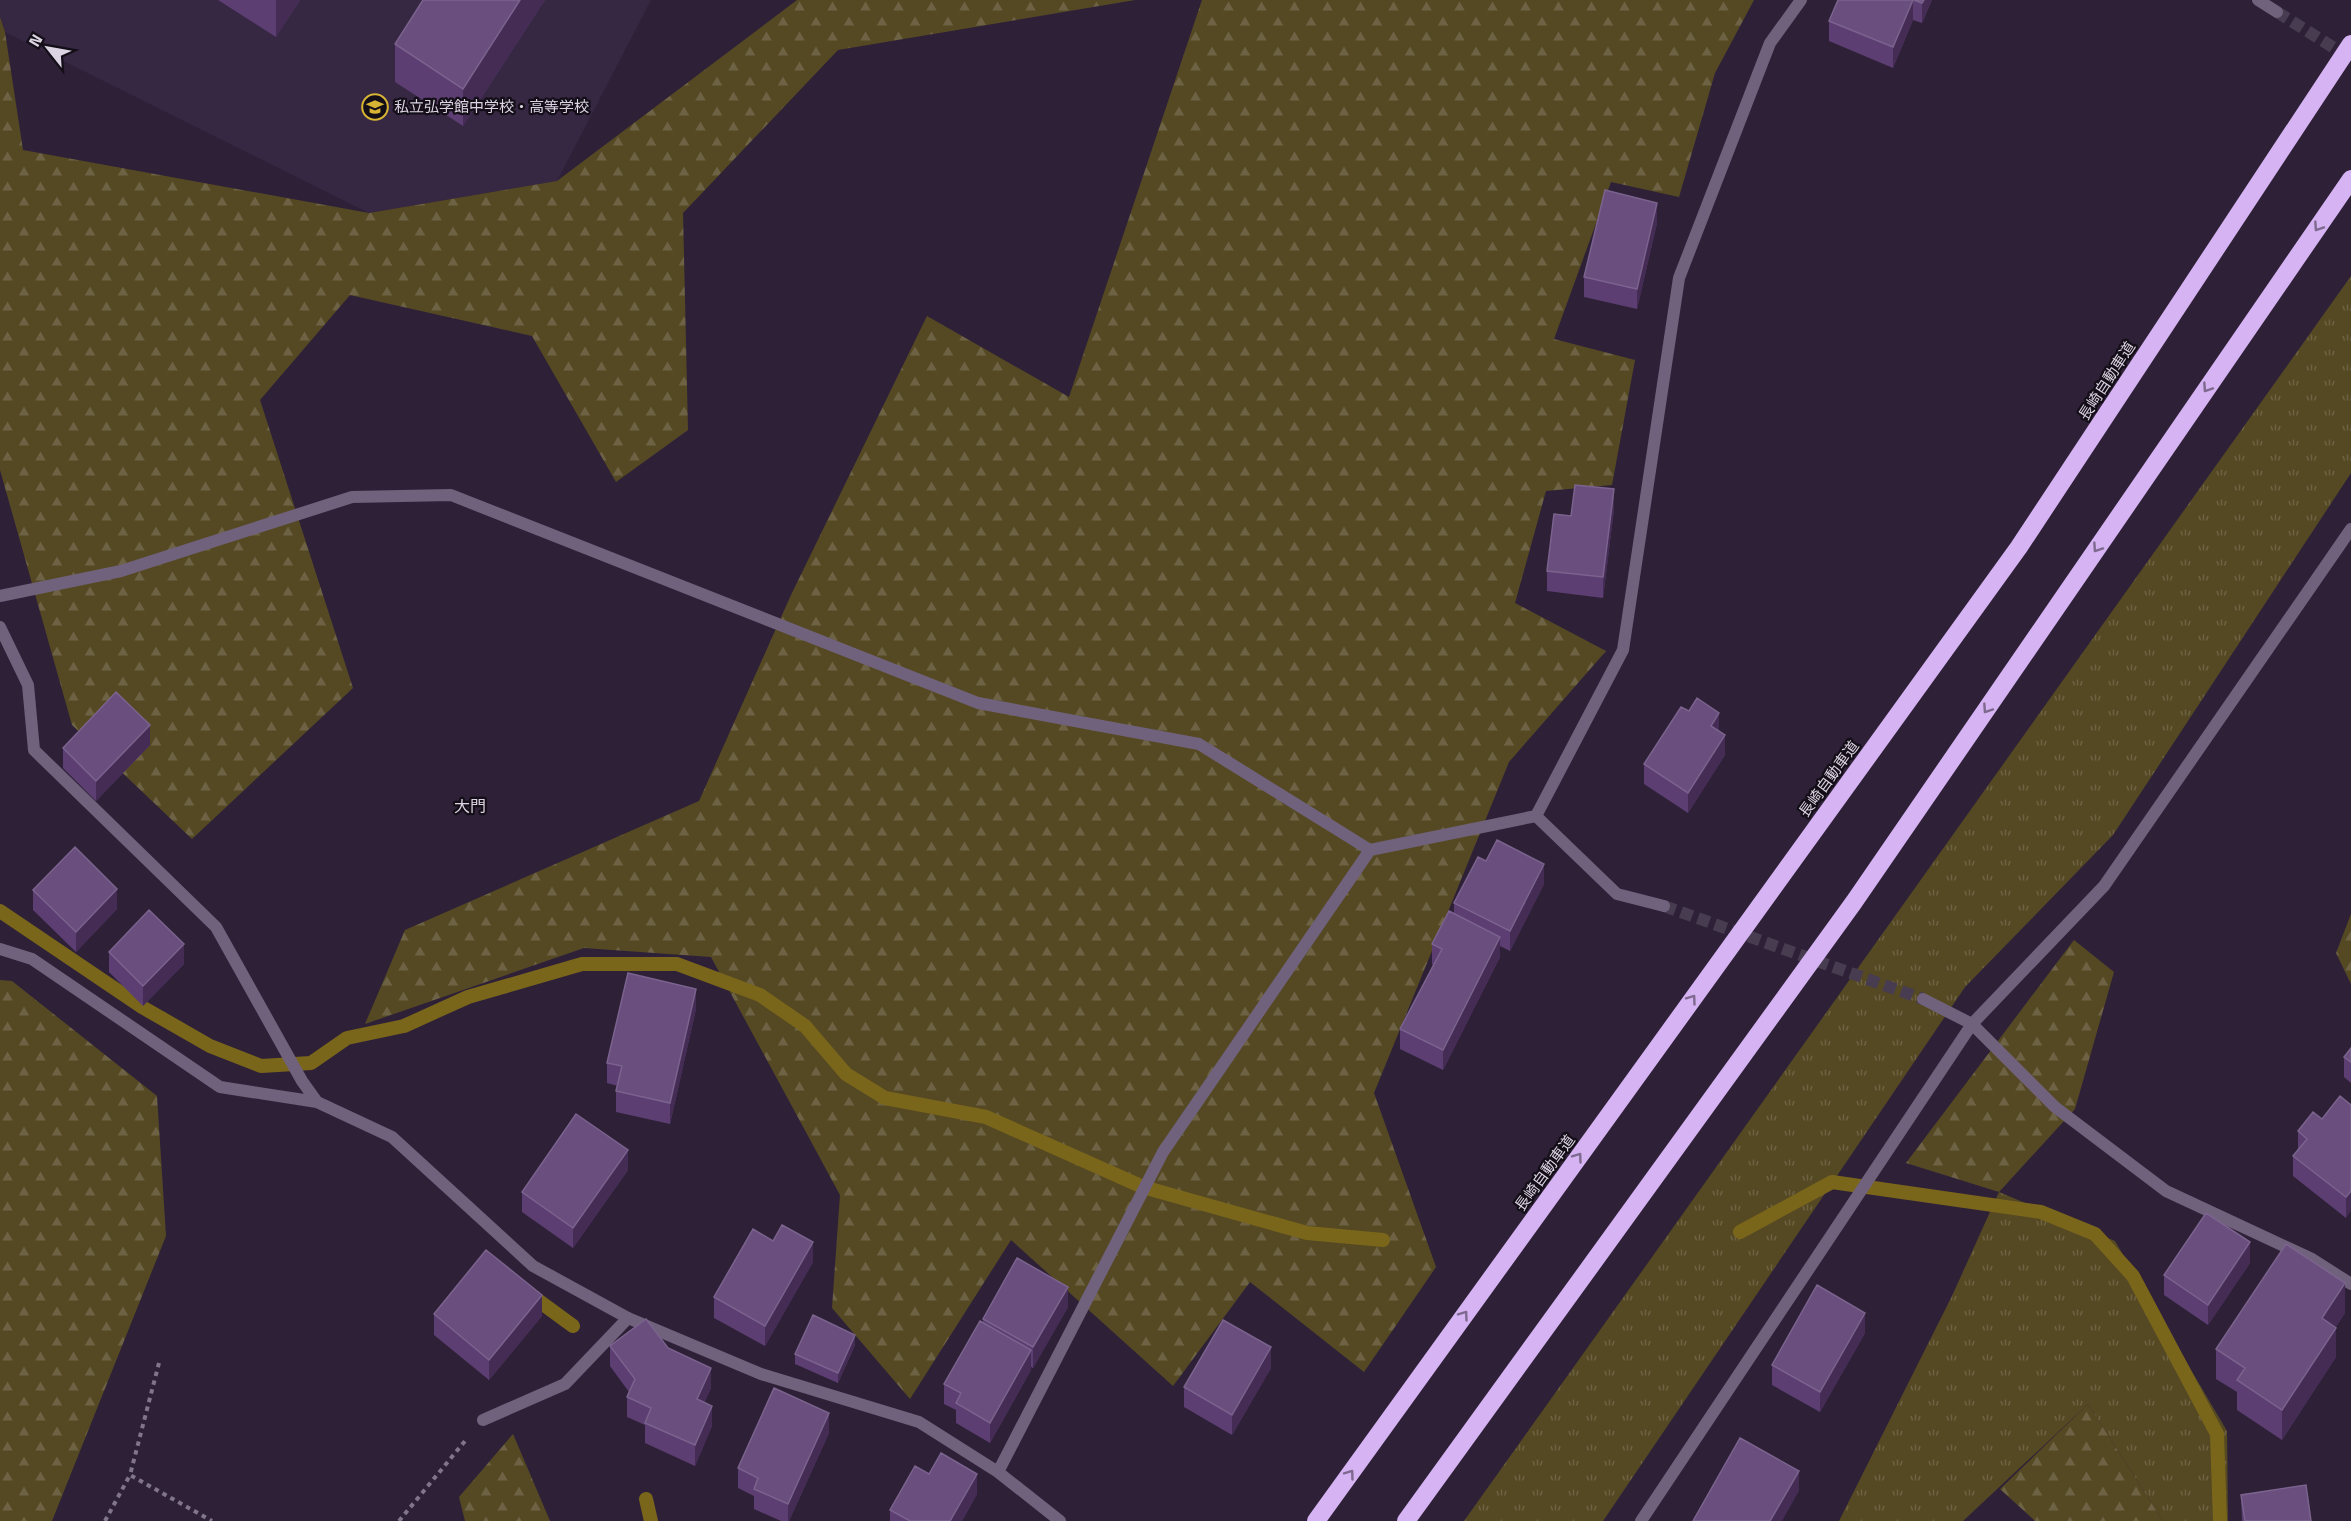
<svg xmlns="http://www.w3.org/2000/svg" width="2351" height="1521" viewBox="0 0 2351 1521" font-family="'Titillium Web','Noto Sans JP',sans-serif">
  <style>
    .built { fill: #362743 }
    .grass { fill: url(#grass-tufts) }
    .forest { fill: url(#forest-firs) }
    .lines { fill: none; stroke-linecap: round; stroke-linejoin: round }
    .stream { stroke: #7a661b; stroke-width: 14 }
    .minor-tunnel { stroke: #483c51; stroke-width: 12; stroke-dasharray: 12 6; stroke-linecap: butt }
    .path { stroke: #817689; stroke-width: 4; stroke-dasharray: 4.5 4.5; stroke-linecap: butt }
    .service { stroke: #70627c; stroke-width: 12 }
    .minor { stroke: #70627c; stroke-width: 12 }
    .motorway { stroke: #d6b3f2; stroke-width: 18 }
    .wall { fill: #5c3e72 }
    .shaded-wall { fill: #442c55 }
    .building { fill: #694e7e; stroke: #7b638e; stroke-width: 1.5 }
    .oneway { stroke: #7e698f }
    .labels { text-anchor: middle; stroke-width: 4.5; stroke-linejoin: round; paint-order: stroke }
    .poi-label { font-size: 15px; fill: #dcd4e3; stroke: #130e17; text-anchor: start }
    .street-label { font-size: 15px; fill: #dcd4e3; stroke: #130e17 }
    .neighbourhood-label { font-size: 16px; fill: #dcd4e3; stroke: #130e17 }
  </style>
  <defs>
    <pattern id="grass-tufts" width="24" height="20" patternUnits="userSpaceOnUse" patternTransform="scale(1.5)"><rect width="24" height="20" fill="#554923"/><path d="M3 7l-1-3M5 7V3M7 7l1-3M15 17l-1-3M17 17v-4M19 17l1-3" fill="none" stroke="#6d6243"/></pattern>
    <pattern id="forest-firs" width="22" height="20" patternUnits="userSpaceOnUse" patternTransform="scale(1.5)"><rect width="22" height="20" fill="#554923"/><path d="M5 1l3.5 6h-7zM16 11l3.5 6h-7z" fill="#6d6243"/></pattern>
  </defs>
  <rect width="100%" height="100%" fill="#2e2137"/>
  <path class="built" d="M0,0H651L557,181L369,213L5,32L0,17Z"/>
  <path class="grass" d="M2351,276V473L2113,835L1965,987L1603,1521H1464Z
    M1999,1192L2115,1241L2227,1431L2228,1521H2163L2088,1404L1963,1521H1839L1952,1296Z"/>
  <path class="forest" d="M797,0H1135L838,50L683,213L688,430L616,482L532,336L350,295L260,400L353,688L192,839L72,725L0,470V17L5,32L23,150L369,213L557,181Z
    M1202,0H1754L1715,73L1679,197L1611,182L1554,339L1635,360L1612,485L1546,491L1515,603L1606,651L1509,762L1374,1093L1436,1267L1364,1372L1250,1282L1173,1386L1011,1240L910,1399L832,1308L840,1195L711,957L584,948L365,1024L405,930L699,801L791,595L927,316L1069,397Z
    M2351,914V984L2336,953Z
    M2074,940L2114,972L2075,1109L1999,1192L1906,1163Z
    M0,980L12,981L157,1096L166,1236L52,1521H0Z
    M2088,1404L2163,1521H2035L2000,1489Z
    M513,1434L550,1521H465L459,1497Z"/>
  <g class="lines">
    <path class="stream" d="M0,911L142,1007L210,1046L261,1066L311,1063L347,1038L404,1026L468,997L582,964H677L760,995L805,1026L846,1074L885,1098L986,1117L1143,1187L1307,1233L1383,1240
      M1740,1232L1832,1182L2041,1212L2095,1234L2133,1276L2217,1434L2220,1521
      M528,1293L573,1326
      M646,1499L651,1521"/>
    <path class="minor-tunnel" d="M2277,12L2350,58
      M1664,906L1923,999"/>
    <path class="path" d="M159,1363L130,1475L212,1521
      M105,1521L130,1475
      M399,1521L465,1441"/>
    <path class="service" d="M0,596L121,571L352,497L451,495L978,703L1199,744L1370,850
      M483,1420L565,1384L628,1318"/>
    <path class="minor" d="M2258,0L2277,12
      M0,627L28,685L34,750L216,927L302,1081L317,1102
      M1536,816L1623,650L1679,278L1770,43L1801,0
      M1536,816L1617,894L1664,906
      M0,949L32,959L220,1087L317,1102L392,1137L533,1266L628,1318L761,1374L919,1422L998,1472L1060,1521
      M1923,999L1972,1024L2055,1107L2166,1191L2312,1259L2351,1284
      M998,1472L1163,1152L1370,850L1536,816
      M1641,1521L1972,1024L2104,886L2351,529"/>
    <path class="motorway" d="M1316,1521L2019,547L2351,44
      M1406,1521L1854,902L2351,179"/>
  </g>
  <path class="wall" d="M218,0H300L276,37Z
    M423,0H545L463,126L395,82V44Z
    M1838,0H1932L1922,23L1913,20L1893,68L1829,41V21Z
    M1657,223L1637,309L1584,297V277Z
    M1614,509L1603,598L1547,591V571L1571,516Z
    M1719,731L1725,755L1688,813L1644,784V764Z
    M150,745L96,801L63,768V748Z
    M1486,861L1544,884L1510,951L1500,946V957L1443,1070L1400,1049V1029L1433,965L1432,964V944L1454,914V903Z
    M33,890L117,909L76,952L33,910Z
    M109,952L184,964L143,1006L109,972Z
    M696,1009L670,1124L616,1112V1091L618,1086L607,1083V1063Z
    M2351,1048V1083L2344,1077V1057Z
    M2351,1105L2346,1218L2293,1176V1156L2298,1150V1131Z
    M628,1170L573,1248L522,1212V1192Z
    M773,1241L813,1262L765,1346L714,1318V1297Z
    M2250,1263L2208,1325L2164,1295V1275Z
    M1068,1307L1033,1368L1031,1367V1370L990,1443L956,1423V1410L944,1404V1384L983,1323V1319Z
    M2345,1313L2335,1328L2336,1357L2282,1440L2237,1410V1392L2216,1379V1349Z
    M434,1314L542,1316L489,1380L434,1335Z
    M1865,1333L1820,1412L1772,1385V1365Z
    M855,1345L838,1383L795,1364V1354Z
    M610,1346L668,1348L711,1388L704,1403L712,1426L695,1466L645,1443V1425L627,1417V1397L629,1392L610,1366Z
    M1271,1368L1232,1435L1184,1407V1387Z
    M829,1433L789,1521H781L754,1509V1496L738,1488V1468Z
    M929,1474L977,1494L962,1521H890V1510Z
    M2241,1495L2311,1521H2242Z"/>
  <path class="shaded-wall" d="M276,0H300L276,37Z
    M520,0H545L463,126V89Z
    M1913,0V20L1893,68V47Z
    M1924,0H1932L1922,23V3Z
    M1657,203V223L1637,309V289Z
    M1614,489V509L1603,598V577Z
    M1719,713V733L1711,726Z
    M150,725V745L96,801V781Z
    M1725,735V755L1688,813V793Z
    M1544,864V884L1510,951V931Z
    M117,889V909L76,952V932Z
    M1500,937V957L1443,1070V1050Z
    M184,944V964L143,1006V986Z
    M696,989V1009L670,1124V1103Z
    M628,1150V1170L573,1248V1228Z
    M2351,1191V1211L2346,1218V1197Z
    M813,1242V1262L765,1346V1326Z
    M2250,1242V1263L2208,1325V1305Z
    M2345,1283V1313L2322,1348V1318Z
    M1068,1287V1307L1033,1368V1347Z
    M542,1295V1316L489,1380V1360Z
    M1865,1313V1333L1820,1412V1392Z
    M2336,1328V1357L2282,1440V1410Z
    M855,1335V1345L838,1383V1373Z
    M1271,1347V1368L1232,1435V1415Z
    M1031,1350V1370L990,1443V1423Z
    M711,1368V1388L697,1419V1399Z
    M712,1406V1426L695,1466V1445Z
    M829,1413V1433L789,1521H788V1504Z
    M1799,1471V1491L1782,1521H1770Z
    M977,1474V1494L962,1521H950Z"/>
  <path class="building" d="M423,0H520L463,89L395,44Z
    M1838,0H1913L1893,47L1829,21Z
    M1914,0H1924L1922,3Z
    M1605,190L1657,203L1637,289L1584,277Z
    M1575,485L1614,489L1603,577L1547,571L1554,514L1571,516Z
    M116,692L150,725L96,781L63,748Z
    M1697,698L1719,713L1711,726L1725,735L1688,793L1644,764L1681,707L1689,711Z
    M1497,840L1544,864L1510,931L1454,903L1478,857L1486,861Z
    M75,847L117,889L76,932L33,890Z
    M149,910L184,944L143,986L109,952Z
    M1449,911L1500,937L1443,1050L1400,1029L1442,949L1432,944Z
    M628,973L696,989L670,1103L616,1091L622,1066L607,1063Z
    M2351,1048V1062L2344,1057Z
    M2340,1096L2351,1105V1191L2346,1197L2293,1156L2307,1139L2298,1131L2313,1112L2322,1119Z
    M576,1114L628,1150L573,1228L522,1192Z
    M2206,1213L2250,1242L2208,1305L2164,1275Z
    M782,1225L813,1242L765,1326L714,1297L753,1229L773,1241Z
    M2286,1244L2345,1283L2322,1318L2336,1328L2282,1410L2237,1380L2245,1368L2216,1349Z
    M486,1250L542,1295L489,1360L434,1314Z
    M1017,1258L1068,1287L1033,1347L983,1319Z
    M1817,1285L1865,1313L1820,1392L1772,1365Z
    M813,1315L855,1335L838,1373L795,1354Z
    M646,1319L668,1348L711,1368L697,1399L712,1406L695,1445L645,1423L651,1408L627,1397L635,1379L610,1346Z
    M1223,1320L1271,1347L1232,1415L1184,1387Z
    M980,1321L1031,1350L990,1423L956,1403L961,1393L944,1384Z
    M774,1388L829,1413L788,1504L754,1489L758,1478L738,1468Z
    M1740,1438L1799,1471L1770,1521H1693Z
    M941,1453L977,1474L950,1521H910L890,1510L915,1466L929,1474Z
    M2306,1485L2311,1521H2245L2241,1495Z"/>
  <defs><path id="oneway-chevron" d="M-2-3.5L2.5 0L-2 3.5" fill="none" stroke-width="1.6" stroke-linecap="round" stroke-linejoin="round" transform="scale(1.5)"/></defs>
  <g class="oneway">
    <use href="#oneway-chevron" transform="translate(2318 227) rotate(124)"/>
    <use href="#oneway-chevron" transform="translate(2207 388) rotate(124)"/>
    <use href="#oneway-chevron" transform="translate(2097 548) rotate(124)"/>
    <use href="#oneway-chevron" transform="translate(1987 709) rotate(124)"/>
    <use href="#oneway-chevron" transform="translate(1692 999) rotate(-54)"/>
    <use href="#oneway-chevron" transform="translate(1578 1157) rotate(-54)"/>
    <use href="#oneway-chevron" transform="translate(1464 1315) rotate(-54)"/>
    <use href="#oneway-chevron" transform="translate(1350 1474) rotate(-54)"/>
  </g>
  <defs>
    <g id="school-ring" transform="scale(1.35)"><circle r="9.5" fill="#130e17" stroke="#d7b434" stroke-width="1.5"/><path d="M0-5L7-2L0 1L-7-2ZM-4 1L0 2.5L4 1V4Q0 6-4 4Z" fill="#d7b434"/></g>
  </defs>
  <g fill-rule="evenodd">
    <use href="#school-ring" x="375" y="107"/>
  </g>
  <g class="labels">
    <g class="poi-label">
      <text x="394" y="112">私立弘学館中学校・高等学校</text>
    </g>
    <g class="street-label">
      <text transform="translate(2107 381) rotate(-57)" y="5">長崎自動車道</text>
      <text transform="translate(1829 779) rotate(-54)" y="5">長崎自動車道</text>
      <text transform="translate(1545 1173) rotate(-54)" y="5">長崎自動車道</text>
    </g>
    <g class="neighbourhood-label">
      <text x="470" y="812">大門</text>
    </g>
  </g>
  <g transform="translate(48 48) rotate(301)" stroke="#130e17" stroke-width="4.5" paint-order="stroke">
  <path d="M0-4.5L10 22L0 15L-10 22Z" fill="#dcd4e3"/>
  <text y="-9" font-size="16" font-weight="bold" text-anchor="middle" fill="#dcd4e3">N</text>
  </g>
</svg>
